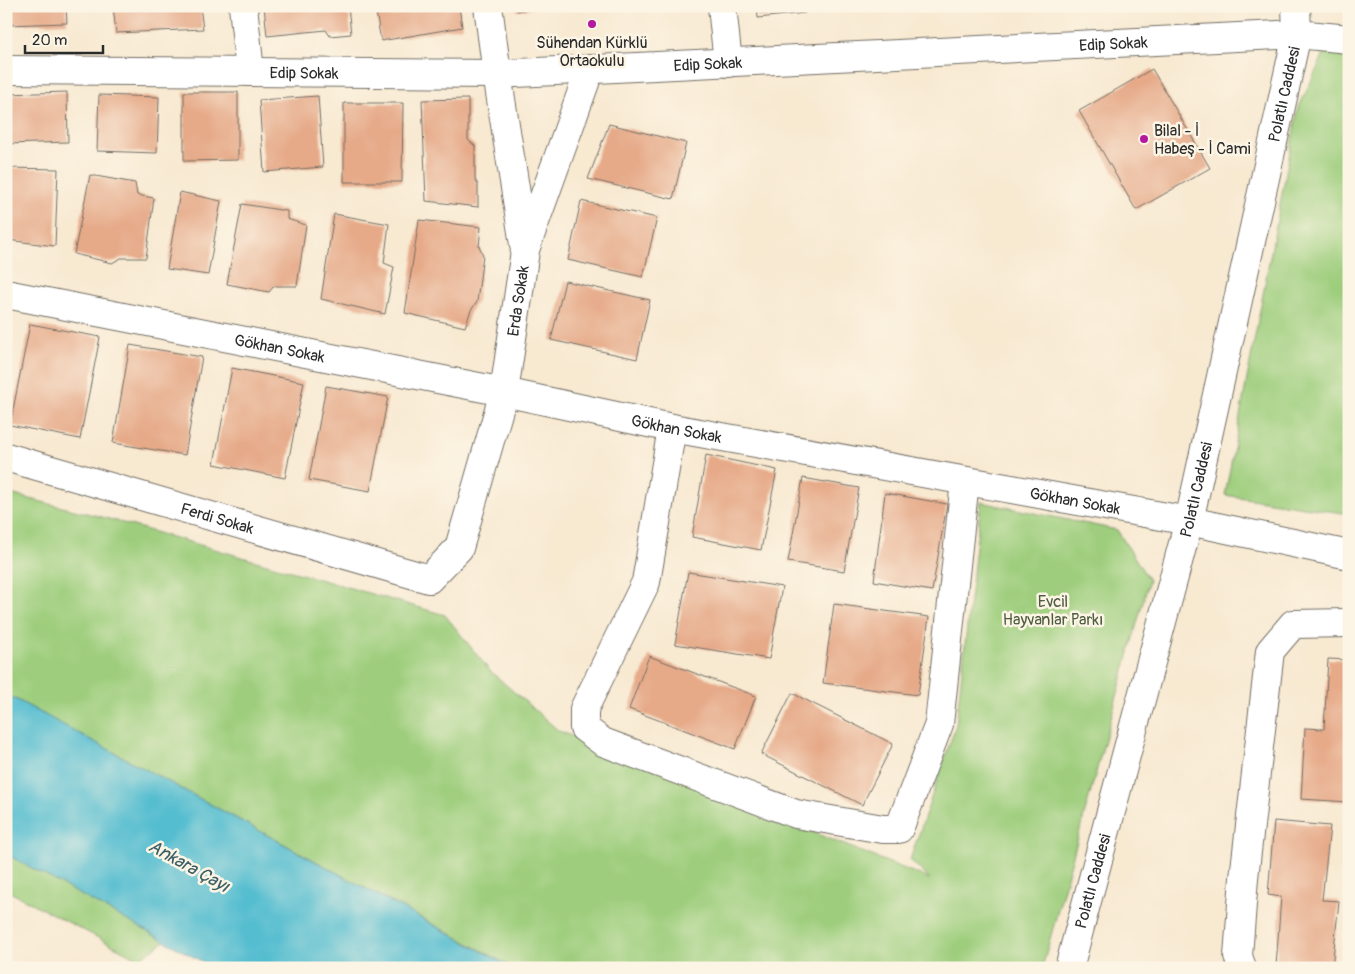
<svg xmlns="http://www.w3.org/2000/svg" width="1355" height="974" viewBox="0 0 1355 974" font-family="Pangolin,sans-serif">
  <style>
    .green { fill: #9ece7d; stroke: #647c54 }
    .water { fill: #54bdd0; stroke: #40747e }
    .building { fill: #e6aa89 }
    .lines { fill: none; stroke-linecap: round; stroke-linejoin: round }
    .minor-casing { stroke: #736e65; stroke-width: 30 }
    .minor { stroke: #fff; stroke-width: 28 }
    .poi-dot { fill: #b5179e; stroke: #fcf5e5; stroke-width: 2 }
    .labels { text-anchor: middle; stroke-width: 5; stroke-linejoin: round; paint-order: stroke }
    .poi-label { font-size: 16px; fill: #2b2b2b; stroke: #fcf5e5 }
    .street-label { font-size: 16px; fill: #2b2b2b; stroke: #fcf5e5 }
    .park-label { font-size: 16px; fill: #4e5c44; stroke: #fcf5e5 }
    .water-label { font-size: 18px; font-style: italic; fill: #395e65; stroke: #fcf5e5 }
  </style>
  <rect width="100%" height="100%" fill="#fcf5e5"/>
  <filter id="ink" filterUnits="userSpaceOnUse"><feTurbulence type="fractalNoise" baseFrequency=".02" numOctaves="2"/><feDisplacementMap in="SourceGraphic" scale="10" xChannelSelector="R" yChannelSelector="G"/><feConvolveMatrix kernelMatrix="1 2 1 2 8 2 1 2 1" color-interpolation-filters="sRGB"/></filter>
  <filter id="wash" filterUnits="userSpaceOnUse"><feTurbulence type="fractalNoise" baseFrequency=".0096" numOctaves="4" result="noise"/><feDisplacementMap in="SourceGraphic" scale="20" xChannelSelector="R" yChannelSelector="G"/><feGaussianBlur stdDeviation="1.12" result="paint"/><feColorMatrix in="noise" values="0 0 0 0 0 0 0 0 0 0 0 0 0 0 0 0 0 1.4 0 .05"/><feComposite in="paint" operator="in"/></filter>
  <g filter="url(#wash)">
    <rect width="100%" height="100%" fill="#f8e9d1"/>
    <path class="green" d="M1325,52L1349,54V514L1225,495L1298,109Z
      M6,493L102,517L445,615L490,671L559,731L930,879L910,860L956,725L981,502L1117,530L1149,580L1042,968H514L6,694Z
      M6,854L165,941L139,959L6,890Z"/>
    <path class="water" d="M6,694L513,968H214L6,854Z"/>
    <g id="blocks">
      <path class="building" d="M6,6H66L67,23L6,25Z
        M113,6H200L203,29L116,33Z
        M264,6H348L351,34L330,36L326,30L267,36Z
        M375,6H459L462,27L381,41Z
        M516,6H541L542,7L517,11Z
        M757,6H804L805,13L758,18Z
        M1152,69L1210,168L1136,210L1079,111Z
        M67,92L68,142L6,144V94Z
        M184,92H238V160L184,161Z
        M99,95L159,97L157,153L97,151Z
        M318,96L323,167L264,172L259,100Z
        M468,99V140L475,146V179L478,185V207L426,201L422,100Z
        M344,103H403L402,182H344Z
        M609,124L686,143L673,199L588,179Z
        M6,168L58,169L55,246L7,240Z
        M90,175L135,183L137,195L154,198L146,258H121L112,263L74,254Z
        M180,192L221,201L208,275L167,269Z
        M581,201L657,218L643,277L568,260Z
        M242,204L287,211V219L306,225L297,286H274L269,292L227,284Z
        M334,214L389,224L384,263L394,267L385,314L321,299Z
        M419,220L481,227L479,246L483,255L477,302L471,310L465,327L405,313Z
        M565,281L650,300L637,359L551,340Z
        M30,324L100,337L80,439L10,425Z
        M130,345L202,357L185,455L113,443Z
        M232,368L304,382L285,478L214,464Z
        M326,386L388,397L370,491L309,480Z
        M706,455L777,470L761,550L692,537Z
        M803,478L859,488L844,571L788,562Z
        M885,493L947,504L932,591L874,581Z
        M688,572L782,587L769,659L675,644Z
        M834,604L929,617L918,695L823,683Z
        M649,656L756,696L735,749L629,709Z
        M1328,659L1349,660V802L1301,799L1305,728L1324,729Z
        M792,693L893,744L862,805L761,754Z
        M1274,821L1330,826L1322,900L1339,901L1332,968L1276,966L1281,897L1268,895Z"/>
    </g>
  </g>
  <g filter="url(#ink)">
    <use href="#blocks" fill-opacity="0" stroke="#736e65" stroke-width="1"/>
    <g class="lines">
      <g class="minor-casing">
        <g id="minor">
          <path d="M243,6L250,72"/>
          <path d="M722,6L728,63"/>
          <path id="s1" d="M6,70L497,74L1297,34L1349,39"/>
          <path d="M526,247L590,69"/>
          <path id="s2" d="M6,294L504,392L672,428L1189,521L1349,555"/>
          <path d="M672,428L646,582L584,709V728L603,742L796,814L883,829H899L939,724L965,481"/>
          <path id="s3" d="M6,457L429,579L459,548L504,392L525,251L497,74L488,6"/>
          <path id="s4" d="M1069,968L1189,521L1297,34L1296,6"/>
          <path d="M1242,968L1238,956L1244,878L1270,651L1293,624L1349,623"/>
        </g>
      </g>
      <use href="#minor" class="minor"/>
    </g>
  </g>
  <g class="poi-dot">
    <circle cx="592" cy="24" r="5"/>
    <circle cx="1144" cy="139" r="5"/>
  </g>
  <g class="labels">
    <g class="poi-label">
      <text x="592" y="48">Sühendan Kürklü<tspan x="592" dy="18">Ortaokulu</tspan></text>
      <text x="1154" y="136" text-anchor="start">Bilal - İ<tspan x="1154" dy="18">Habeş - İ Cami</tspan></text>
    </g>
    <g class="street-label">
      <text dy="6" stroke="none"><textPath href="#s1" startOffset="1108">Edip Sokak</textPath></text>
      <text dy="6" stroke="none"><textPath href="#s1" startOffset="702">Edip Sokak</textPath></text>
      <text dy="6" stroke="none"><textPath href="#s1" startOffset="298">Edip Sokak</textPath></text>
      <text dy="6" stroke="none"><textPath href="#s4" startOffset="900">Polatlı Caddesi</textPath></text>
      <text dy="6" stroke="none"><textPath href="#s3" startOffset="738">Erda Sokak</textPath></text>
      <text dy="6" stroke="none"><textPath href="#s2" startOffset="279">Gökhan Sokak</textPath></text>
      <text dy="6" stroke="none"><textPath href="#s2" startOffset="684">Gökhan Sokak</textPath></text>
      <text dy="6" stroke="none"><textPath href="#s4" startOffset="495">Polatlı Caddesi</textPath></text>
      <text dy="6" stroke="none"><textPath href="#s2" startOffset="1089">Gökhan Sokak</textPath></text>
      <text dy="6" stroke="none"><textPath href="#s3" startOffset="220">Ferdi Sokak</textPath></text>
      <text dy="6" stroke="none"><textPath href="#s4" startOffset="90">Polatlı Caddesi</textPath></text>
    </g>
    <g class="park-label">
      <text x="1053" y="607">Evcil<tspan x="1053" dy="18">Hayvanlar Parkı</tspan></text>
    </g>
    <g class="water-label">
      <text transform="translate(189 866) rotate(29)" y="6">Ankara Çayı</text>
    </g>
  </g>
  <rect width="1355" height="974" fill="none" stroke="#fcf5e5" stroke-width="25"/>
  <path d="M25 45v8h78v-8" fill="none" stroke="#2b2b2b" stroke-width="2.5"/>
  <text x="32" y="45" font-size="15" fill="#2b2b2b" stroke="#fcf5e5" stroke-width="4" paint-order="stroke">20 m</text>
</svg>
